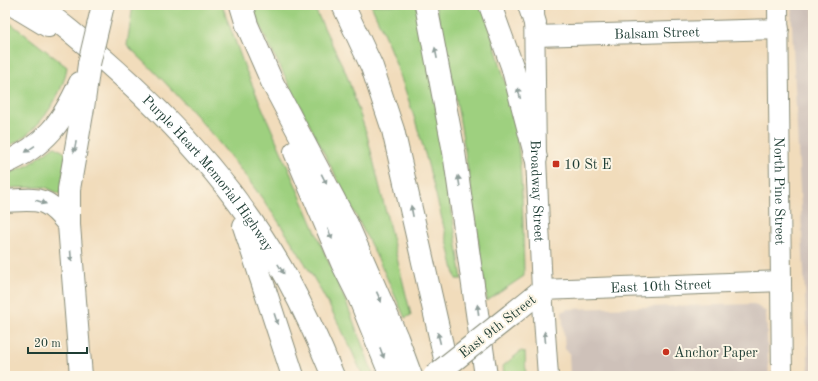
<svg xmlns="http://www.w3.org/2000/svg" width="818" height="381" viewBox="0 0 818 381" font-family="'Old Standard TT',serif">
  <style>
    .industrial { fill: #cec1b9 }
    .green { fill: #9ed07f; stroke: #5e865a }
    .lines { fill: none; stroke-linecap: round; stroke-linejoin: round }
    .street-casing { stroke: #888c78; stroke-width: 22 }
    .secondary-casing { stroke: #888c78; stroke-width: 24 }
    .highway-casing { stroke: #888c78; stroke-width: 24 }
    .street { stroke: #fff; stroke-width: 20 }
    .secondary { stroke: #fff; stroke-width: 22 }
    .highway { stroke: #fff; stroke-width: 22 }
    .secondary-bridge-casing { stroke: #888c78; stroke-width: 24; stroke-linecap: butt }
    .highway-bridge-casing { stroke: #888c78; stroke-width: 24; stroke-linecap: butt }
    .secondary-bridge { stroke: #fff; stroke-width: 22 }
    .highway-bridge { stroke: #fff; stroke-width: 22 }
    .oneway { fill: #8f9e9a }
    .poi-dot { fill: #c8321e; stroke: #fcf5e5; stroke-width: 1.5 }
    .labels { text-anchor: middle; stroke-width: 4; stroke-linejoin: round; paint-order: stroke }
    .street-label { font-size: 14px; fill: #1f3d34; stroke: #fcf5e5 }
    .poi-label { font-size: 14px; fill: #1f3d34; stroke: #fcf5e5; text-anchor: start }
  </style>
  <rect width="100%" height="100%" fill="#fcf5e5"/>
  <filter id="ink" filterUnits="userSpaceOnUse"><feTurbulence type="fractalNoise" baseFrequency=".025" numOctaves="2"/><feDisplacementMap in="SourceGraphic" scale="8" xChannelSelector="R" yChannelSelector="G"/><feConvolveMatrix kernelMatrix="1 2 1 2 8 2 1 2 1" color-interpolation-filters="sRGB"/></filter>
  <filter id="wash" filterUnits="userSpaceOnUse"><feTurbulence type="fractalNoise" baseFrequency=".012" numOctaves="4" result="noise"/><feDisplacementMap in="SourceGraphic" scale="16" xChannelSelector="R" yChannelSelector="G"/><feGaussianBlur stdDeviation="0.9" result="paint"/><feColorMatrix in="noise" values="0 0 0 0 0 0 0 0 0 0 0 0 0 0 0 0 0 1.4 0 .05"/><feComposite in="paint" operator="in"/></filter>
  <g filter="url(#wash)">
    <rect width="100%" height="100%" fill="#f1dcbb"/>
    <path class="industrial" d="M791,5H813V376H809Z
      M754,304L766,312L769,376H570L569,353L565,349L562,312L567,309Z"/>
    <path class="green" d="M133,5H222L245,68L346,302L374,376H363C309,250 227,139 127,45Z
      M251,5H313L346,73L367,135L411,315L405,318L382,267L265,37Z
      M371,5H417L428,51L462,279H456C434,183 413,95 371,5Z
      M435,5H482L486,15C497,55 511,95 517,136C523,182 523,229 524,276L487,301C472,202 461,102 435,5Z
      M5,19L67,67C63,96 35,138 5,147Z
      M54,146L67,154L60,194L45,187L5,188V175L29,165Z
      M521,351L525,352L526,376H504L503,366Z"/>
  </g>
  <g filter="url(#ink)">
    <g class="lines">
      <g class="street-casing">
        <g id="street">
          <path id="s1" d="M778,5L782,376"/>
          <path id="s2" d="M534,7L536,158L542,290L548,376"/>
          <path id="s3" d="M535,36L779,29"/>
          <path id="s4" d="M542,290L781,281"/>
        </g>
      </g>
      <g class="secondary-casing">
        <path id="secondary" d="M5,201C39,199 46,196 69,225L81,376
          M511,315L542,290"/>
      </g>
      <g class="highway-casing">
        <g id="highway">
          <path d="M13,5L48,26"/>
          <path id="s5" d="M37,5C135,80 227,169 287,278C304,309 319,342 333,376"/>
          <path d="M241,5L247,25L273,84L347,224L397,338L411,376"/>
          <path d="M343,5L372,67L393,130L449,376"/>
          <path d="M426,5L454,152L486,376"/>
          <path d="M490,5L512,66L536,158"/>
          <path d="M529,5L535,23"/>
          <path d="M295,152L342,263L359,297L391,376"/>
          <path d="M5,163C46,145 62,122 80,83"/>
          <path d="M69,225V189L83,108L89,64"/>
          <path d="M244,226L293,376"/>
        </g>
      </g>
      <use href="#street" class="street"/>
      <use href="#secondary" class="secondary"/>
      <use href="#highway" class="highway"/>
      <g class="secondary-bridge-casing">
        <path id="secondary-bridge" d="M434,376L511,315"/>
      </g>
      <g class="highway-bridge-casing">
        <path id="highway-bridge" d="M89,64L103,5"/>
      </g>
      <use href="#secondary-bridge" class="secondary-bridge"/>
      <use href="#highway-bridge" class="highway-bridge"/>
    </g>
    <defs><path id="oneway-solid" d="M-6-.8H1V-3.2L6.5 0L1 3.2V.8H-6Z"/></defs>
    <g class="oneway">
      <use href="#oneway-solid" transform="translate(436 53) rotate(-101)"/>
      <use href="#oneway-solid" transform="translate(519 93) rotate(-104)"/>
      <use href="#oneway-solid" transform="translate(75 147) rotate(101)"/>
      <use href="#oneway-solid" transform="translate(30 149) rotate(146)"/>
      <use href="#oneway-solid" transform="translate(324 179) rotate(63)"/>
      <use href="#oneway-solid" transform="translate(459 181) rotate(-99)"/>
      <use href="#oneway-solid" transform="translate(41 202) rotate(20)"/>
      <use href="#oneway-solid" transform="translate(412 211) rotate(-101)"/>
      <use href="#oneway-solid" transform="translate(330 234) rotate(67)"/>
      <use href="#oneway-solid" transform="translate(71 256) rotate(85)"/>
      <use href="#oneway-solid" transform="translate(281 269) rotate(58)"/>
      <use href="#oneway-solid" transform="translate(379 297) rotate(65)"/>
      <use href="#oneway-solid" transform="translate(478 310) rotate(-97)"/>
      <use href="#oneway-solid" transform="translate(276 319) rotate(72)"/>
      <use href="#oneway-solid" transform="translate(545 337) rotate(-95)"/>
      <use href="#oneway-solid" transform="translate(439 338) rotate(-104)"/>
      <use href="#oneway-solid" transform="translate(382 353) rotate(69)"/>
    </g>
  </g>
  <g class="poi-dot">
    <rect x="552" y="160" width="8" height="8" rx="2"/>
    <circle cx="666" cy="352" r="4"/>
  </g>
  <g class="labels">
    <g class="street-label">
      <text dy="5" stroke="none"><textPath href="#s3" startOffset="122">Balsam Street</textPath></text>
      <text dy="5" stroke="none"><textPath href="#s5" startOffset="241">Purple Heart Memorial Highway</textPath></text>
      <text dy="5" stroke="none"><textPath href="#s1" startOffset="186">North Pine Street</textPath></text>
      <text dy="5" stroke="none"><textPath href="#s2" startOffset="184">Broadway Street</textPath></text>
      <text dy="5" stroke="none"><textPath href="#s4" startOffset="119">East 10th Street</textPath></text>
      <text transform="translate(497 326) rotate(-38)" y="5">East 9th Street</text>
    </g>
    <g class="poi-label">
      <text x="564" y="169">10 St E</text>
      <text x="674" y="357">Anchor Paper</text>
    </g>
  </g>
  <rect width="818" height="381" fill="none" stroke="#fcf5e5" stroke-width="20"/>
  <path d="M28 347v6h59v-6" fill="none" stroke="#1f3d34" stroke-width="2"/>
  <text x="34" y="347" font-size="12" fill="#1f3d34" stroke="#fcf5e5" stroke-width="3" paint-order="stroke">20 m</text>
</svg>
